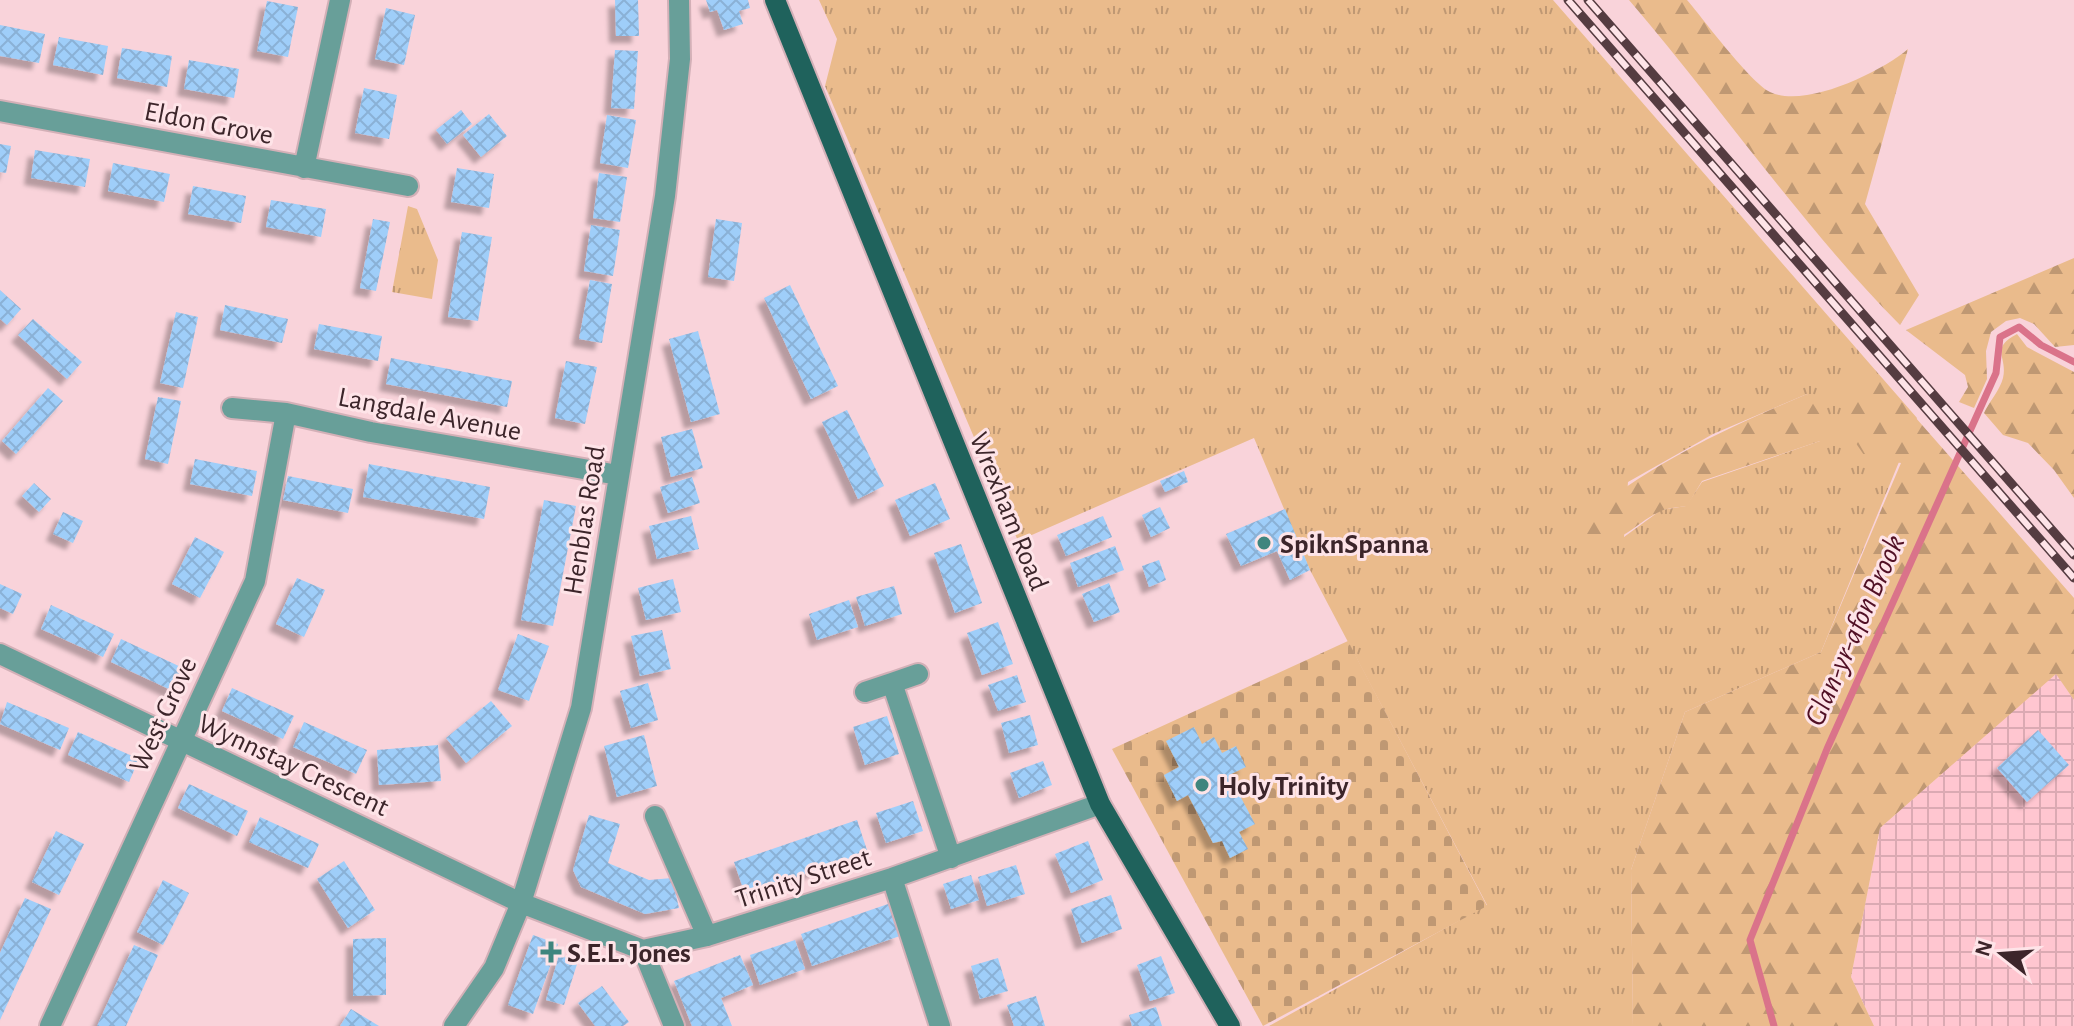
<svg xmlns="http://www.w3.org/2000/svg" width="2074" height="1026" viewBox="0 0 2074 1026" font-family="'Alegreya Sans',sans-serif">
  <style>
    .industrial { fill: url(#industrial-grid) }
    .grass { fill: url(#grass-tufts); fill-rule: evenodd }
    .forest { fill: url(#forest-firs) }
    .cemetery { fill: url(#cemetery-stones) }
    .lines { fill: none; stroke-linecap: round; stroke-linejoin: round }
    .stream { stroke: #da738a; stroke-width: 7 }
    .building { fill: url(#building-cross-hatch); filter: url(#shadow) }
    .minor-casing { stroke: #d3b0b7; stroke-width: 24 }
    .primary-casing { stroke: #d3b0b7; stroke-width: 24 }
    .minor { stroke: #689f99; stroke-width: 20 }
    .primary { stroke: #1f625c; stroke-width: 20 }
    .rail-casing { stroke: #553c41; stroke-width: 9 }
    .rail { stroke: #fee4e8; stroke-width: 6; stroke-dasharray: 18; stroke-linecap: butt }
    .poi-dot { fill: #3f857e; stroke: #fee4e8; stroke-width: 3 }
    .labels { text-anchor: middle; stroke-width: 6; stroke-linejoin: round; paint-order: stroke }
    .street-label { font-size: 28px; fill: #3c252a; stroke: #fee4e8 }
    .poi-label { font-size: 28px; font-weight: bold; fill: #3c252a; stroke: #fee4e8; text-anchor: start }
    .water-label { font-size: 30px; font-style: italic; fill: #511025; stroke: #fee4e8 }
  </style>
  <defs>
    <pattern id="industrial-grid" width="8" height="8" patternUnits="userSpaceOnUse" patternTransform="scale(2)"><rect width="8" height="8" fill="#ffc6d0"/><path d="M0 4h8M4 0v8" fill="none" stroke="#dbaab3"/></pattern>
    <pattern id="grass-tufts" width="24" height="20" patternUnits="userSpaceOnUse" patternTransform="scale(2)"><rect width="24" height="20" fill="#eabb8c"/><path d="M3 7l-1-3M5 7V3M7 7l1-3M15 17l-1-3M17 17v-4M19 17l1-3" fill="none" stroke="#bf9873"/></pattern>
    <pattern id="forest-firs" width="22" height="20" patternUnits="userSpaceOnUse" patternTransform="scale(2)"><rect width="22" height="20" fill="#eabb8c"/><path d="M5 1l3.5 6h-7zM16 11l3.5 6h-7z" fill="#bf9873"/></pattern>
    <pattern id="cemetery-stones" width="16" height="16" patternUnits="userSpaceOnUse" patternTransform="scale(2)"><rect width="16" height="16" fill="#eabb8c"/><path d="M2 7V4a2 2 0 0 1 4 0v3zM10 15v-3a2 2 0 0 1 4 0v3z" fill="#bf9873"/></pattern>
    <pattern id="building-cross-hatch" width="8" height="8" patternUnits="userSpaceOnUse" patternTransform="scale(2)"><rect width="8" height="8" fill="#9fcef9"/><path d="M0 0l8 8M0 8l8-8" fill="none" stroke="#8ab1d6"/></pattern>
    <filter id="shadow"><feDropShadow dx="-7" dy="7" stdDeviation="2" flood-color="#0004"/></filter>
  </defs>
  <rect width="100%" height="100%" fill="#f9d3da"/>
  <path class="industrial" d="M2056,673L2074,700V1026H1874L1851,977L1880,828Z"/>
  <path class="grass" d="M819,0H1553L1917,418L1821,652L1685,712L1631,870L1633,1026H1269L1487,905L1310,570L1254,438L1018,541L825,86L837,39ZM1807,394L1820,441L1702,482L1686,506L1661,510L1624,537L1628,482L1713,434Z
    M408,206L417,209L438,260L432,299L392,292Z"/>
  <path class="forest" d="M1629,0H1687C1705,21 1749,81 1770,92C1805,109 1881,72 1908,49L1865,204L1919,295L1900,325C1801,225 1721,107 1629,0Z
    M2074,258V345L2055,347L2034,324L2020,318L2006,321L1991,332L1986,351L1987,379L1974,408L1959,402L1968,387L1965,375L1906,330Z
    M2017,334L2027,347L2074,372V498L2054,470L2028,443L2003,435L1984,413C1989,402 2000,390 2003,378C2008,356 1989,349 2017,334Z
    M1872,368L2074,598V700L2056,674L1880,828L1851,977L1874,1026H1633L1631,870L1685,712L1821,652L1901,463L1866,458L1849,433L1850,387Z
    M1807,394L1820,415V441L1702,481L1687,506C1679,507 1668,508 1661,511C1630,525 1624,549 1584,535L1583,519C1652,463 1726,428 1807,394Z"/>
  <path class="cemetery" d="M1348,641L1487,906L1263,1026L1112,749Z"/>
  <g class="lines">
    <path class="stream" d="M1774,1026L1750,940L1827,749L1996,373L2000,337L2019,327L2041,345L2074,362"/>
  </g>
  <path class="building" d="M615,0H638L639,36H616Z
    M706,0H748L750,8L739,11L743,24L724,30L717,10L710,12Z
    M267,1L298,7L288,57L257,51Z
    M386,8L415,15L404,65L375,59Z
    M0,25L45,34L39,63L0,56Z
    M59,37L108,46L103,75L53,65Z
    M122,48L172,56L167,87L117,78Z
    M615,50L638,51L634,109L611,108Z
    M189,60L239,69L234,98L184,89Z
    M364,88L397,95L389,139L355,133Z
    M461,110L472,124L447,144L436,130Z
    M489,114L507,136L481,157L463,135Z
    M607,115L636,120L628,168L600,163Z
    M0,144L11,146L6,173L0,172Z
    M35,150L90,159L85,187L31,178Z
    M113,163L170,174L164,202L108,191Z
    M457,168L494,174L489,208L451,202Z
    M599,173L627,177L620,222L593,218Z
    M193,186L246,196L241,223L188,214Z
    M271,200L326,209L321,237L266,227Z
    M373,219L390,222L376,291L360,288Z
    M716,219L742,223L734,281L708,277Z
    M591,225L620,230L613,276L584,271Z
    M462,232L492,237L478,321L448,317Z
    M590,280L612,284L602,343L579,339Z
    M790,285L838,386L811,399L764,298Z
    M0,290L21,309L7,325L0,319Z
    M225,305L288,319L282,343L220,330Z
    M176,312L198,317L183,388L160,383Z
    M33,319L82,362L67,379L18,335Z
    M319,324L382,336L378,361L314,349Z
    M698,331L720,414L691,422L669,339Z
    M391,358L512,381L507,407L386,384Z
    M566,361L597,367L585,424L555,418Z
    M48,388L63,401L16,454L2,441Z
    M158,397L181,401L168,464L145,459Z
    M847,410L884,486L858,499L822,422Z
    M692,429L703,468L671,477L661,437Z
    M195,459L257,471L252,496L190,484Z
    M369,464L490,487L484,519L363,497Z
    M1184,471L1188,482L1165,492L1160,481Z
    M288,476L353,489L348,513L283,500Z
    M692,477L700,503L668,513L660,487Z
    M34,483L51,499L39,512L22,496Z
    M935,483L950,519L910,536L895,500Z
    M544,500L576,506L553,626L521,620Z
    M1160,507L1170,528L1151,537L1142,515Z
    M1285,509L1310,570L1290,580L1277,551L1241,566L1226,534Z
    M63,512L83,521L73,543L53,534Z
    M691,516L699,549L657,559L649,526Z
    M1103,516L1112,537L1066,556L1057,535Z
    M195,537L224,552L200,598L172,584Z
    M961,544L982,603L955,613L934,553Z
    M1115,546L1124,570L1078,587L1070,563Z
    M1159,560L1166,580L1149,587L1142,566Z
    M297,578L325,590L304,637L276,624Z
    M673,579L681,612L646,620L638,588Z
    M1109,583L1120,612L1094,622L1082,594Z
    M0,584L22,594L13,614L0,608Z
    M894,586L902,614L865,626L856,597Z
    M849,600L858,627L817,640L809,614Z
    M51,605L114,634L103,657L41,629Z
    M998,622L1013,664L982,675L967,633Z
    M662,630L671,669L640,676L631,636Z
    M518,634L549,646L529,701L498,690Z
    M121,639L183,668L173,691L111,662Z
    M1017,675L1026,702L998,711L988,685Z
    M648,683L658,720L631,728L620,691Z
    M232,688L294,716L283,739L222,711Z
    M491,701L512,726L466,763L446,738Z
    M7,702L69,728L60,750L0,724Z
    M1030,715L1038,745L1009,753L1001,723Z
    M887,716L899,754L865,765L853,727Z
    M304,722L367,750L356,774L293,747Z
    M1194,727L1202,744L1214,737L1222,753L1236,746L1246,767L1229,775L1255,824L1239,832L1248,849L1230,858L1222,841L1213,843L1188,795L1177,801L1164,775L1179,767L1166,741Z
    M2038,730L2069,765L2027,802L1997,768Z
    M78,732L139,759L129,782L68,755Z
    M644,735L657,786L617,797L604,746Z
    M438,745L441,781L379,785L377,750Z
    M1043,761L1052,785L1019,798L1010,773Z
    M189,784L248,811L237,836L178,808Z
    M913,801L923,831L886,843L876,813Z
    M589,815L620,824L608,863L649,880L672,878L679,908L645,914L581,887L573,870Z
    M260,817L319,844L308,868L249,842Z
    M857,820L868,853L745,894L734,862Z
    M56,831L84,844L59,895L32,882Z
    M1088,841L1103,880L1071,893L1055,854Z
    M344,861L375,910L348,928L317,879Z
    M1016,865L1025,894L987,906L978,877Z
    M971,875L979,900L951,909L943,884Z
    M163,880L189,893L163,945L137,932Z
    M1111,895L1122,929L1082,943L1071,909Z
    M25,898L51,909L0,1020V953Z
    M888,904L900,936L812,966L801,934Z
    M533,935L558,944L533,1014L508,1005Z
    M386,938V995L353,996V939Z
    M795,940L805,969L760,985L750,955Z
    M134,945L158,955L126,1026H97Z
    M559,955L578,961L564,1005L546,1000Z
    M740,955L753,985L721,998L732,1026H692L674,981Z
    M1161,956L1175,993L1150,1001L1137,965Z
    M998,958L1008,991L980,999L971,966Z
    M602,986L629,1022L623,1026H595L578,1003Z
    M1036,996L1045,1026H1014L1007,1005Z
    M1156,1007L1162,1026H1132L1129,1015Z
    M351,1009L379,1026H340Z"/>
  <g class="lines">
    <g class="minor-casing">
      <path id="minor" d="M0,111L408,186
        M304,168L340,0
        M232,408L286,413L371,432L618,475
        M0,654L521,903L643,950L707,936L892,878L1100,804
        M918,674L892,683L951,858
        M865,692L892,683
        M655,816L707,936
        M892,878L940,1026
        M643,950L674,1026
        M50,1026L255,581L286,413
        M454,1026L494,968L521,903L581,708L665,196L680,59L679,0"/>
    </g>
    <g class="primary-casing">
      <path id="primary" d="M775,0L1100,804L1230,1026"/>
    </g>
    <use href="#minor" class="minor"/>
    <use href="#primary" class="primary"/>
    <g class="rail-casing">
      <path id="rail" d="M1568,0L2074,578
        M1588,0L2074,555"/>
    </g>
    <use href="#rail" class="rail"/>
  </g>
  <g class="poi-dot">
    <circle cx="1264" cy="543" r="8"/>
    <circle cx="1202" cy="785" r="8"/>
    <path d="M547 940h8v8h8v8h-8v8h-8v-8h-8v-8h8z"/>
  </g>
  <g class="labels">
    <g class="street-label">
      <text transform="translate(209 122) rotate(11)" y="10">Eldon Grove</text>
      <text transform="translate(430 413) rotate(11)" y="10">Langdale Avenue</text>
      <text transform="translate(1010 511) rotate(68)" y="10">Wrexham Road</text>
      <text transform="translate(583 520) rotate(-81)" y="10">Henblas Road</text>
      <text transform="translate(162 714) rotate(-65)" y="10">West Grove</text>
      <text transform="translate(294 764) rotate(25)" y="10">Wynnstay Crescent</text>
      <text transform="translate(803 877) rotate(-18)" y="10">Trinity Street</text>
    </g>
    <g class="poi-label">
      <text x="1280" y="553">SpiknSpanna</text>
      <text x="1218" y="795">Holy Trinity</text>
      <text x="567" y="962">S.E.L. Jones</text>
    </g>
    <g class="water-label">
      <text transform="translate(1854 630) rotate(-66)" y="10">Glan-yr-afon Brook</text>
    </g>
  </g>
  <g transform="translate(2002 954) rotate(287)" stroke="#fee4e8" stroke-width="6" paint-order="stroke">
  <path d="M0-6L14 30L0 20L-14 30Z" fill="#3c252a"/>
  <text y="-12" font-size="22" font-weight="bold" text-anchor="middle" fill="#3c252a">N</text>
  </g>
</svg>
